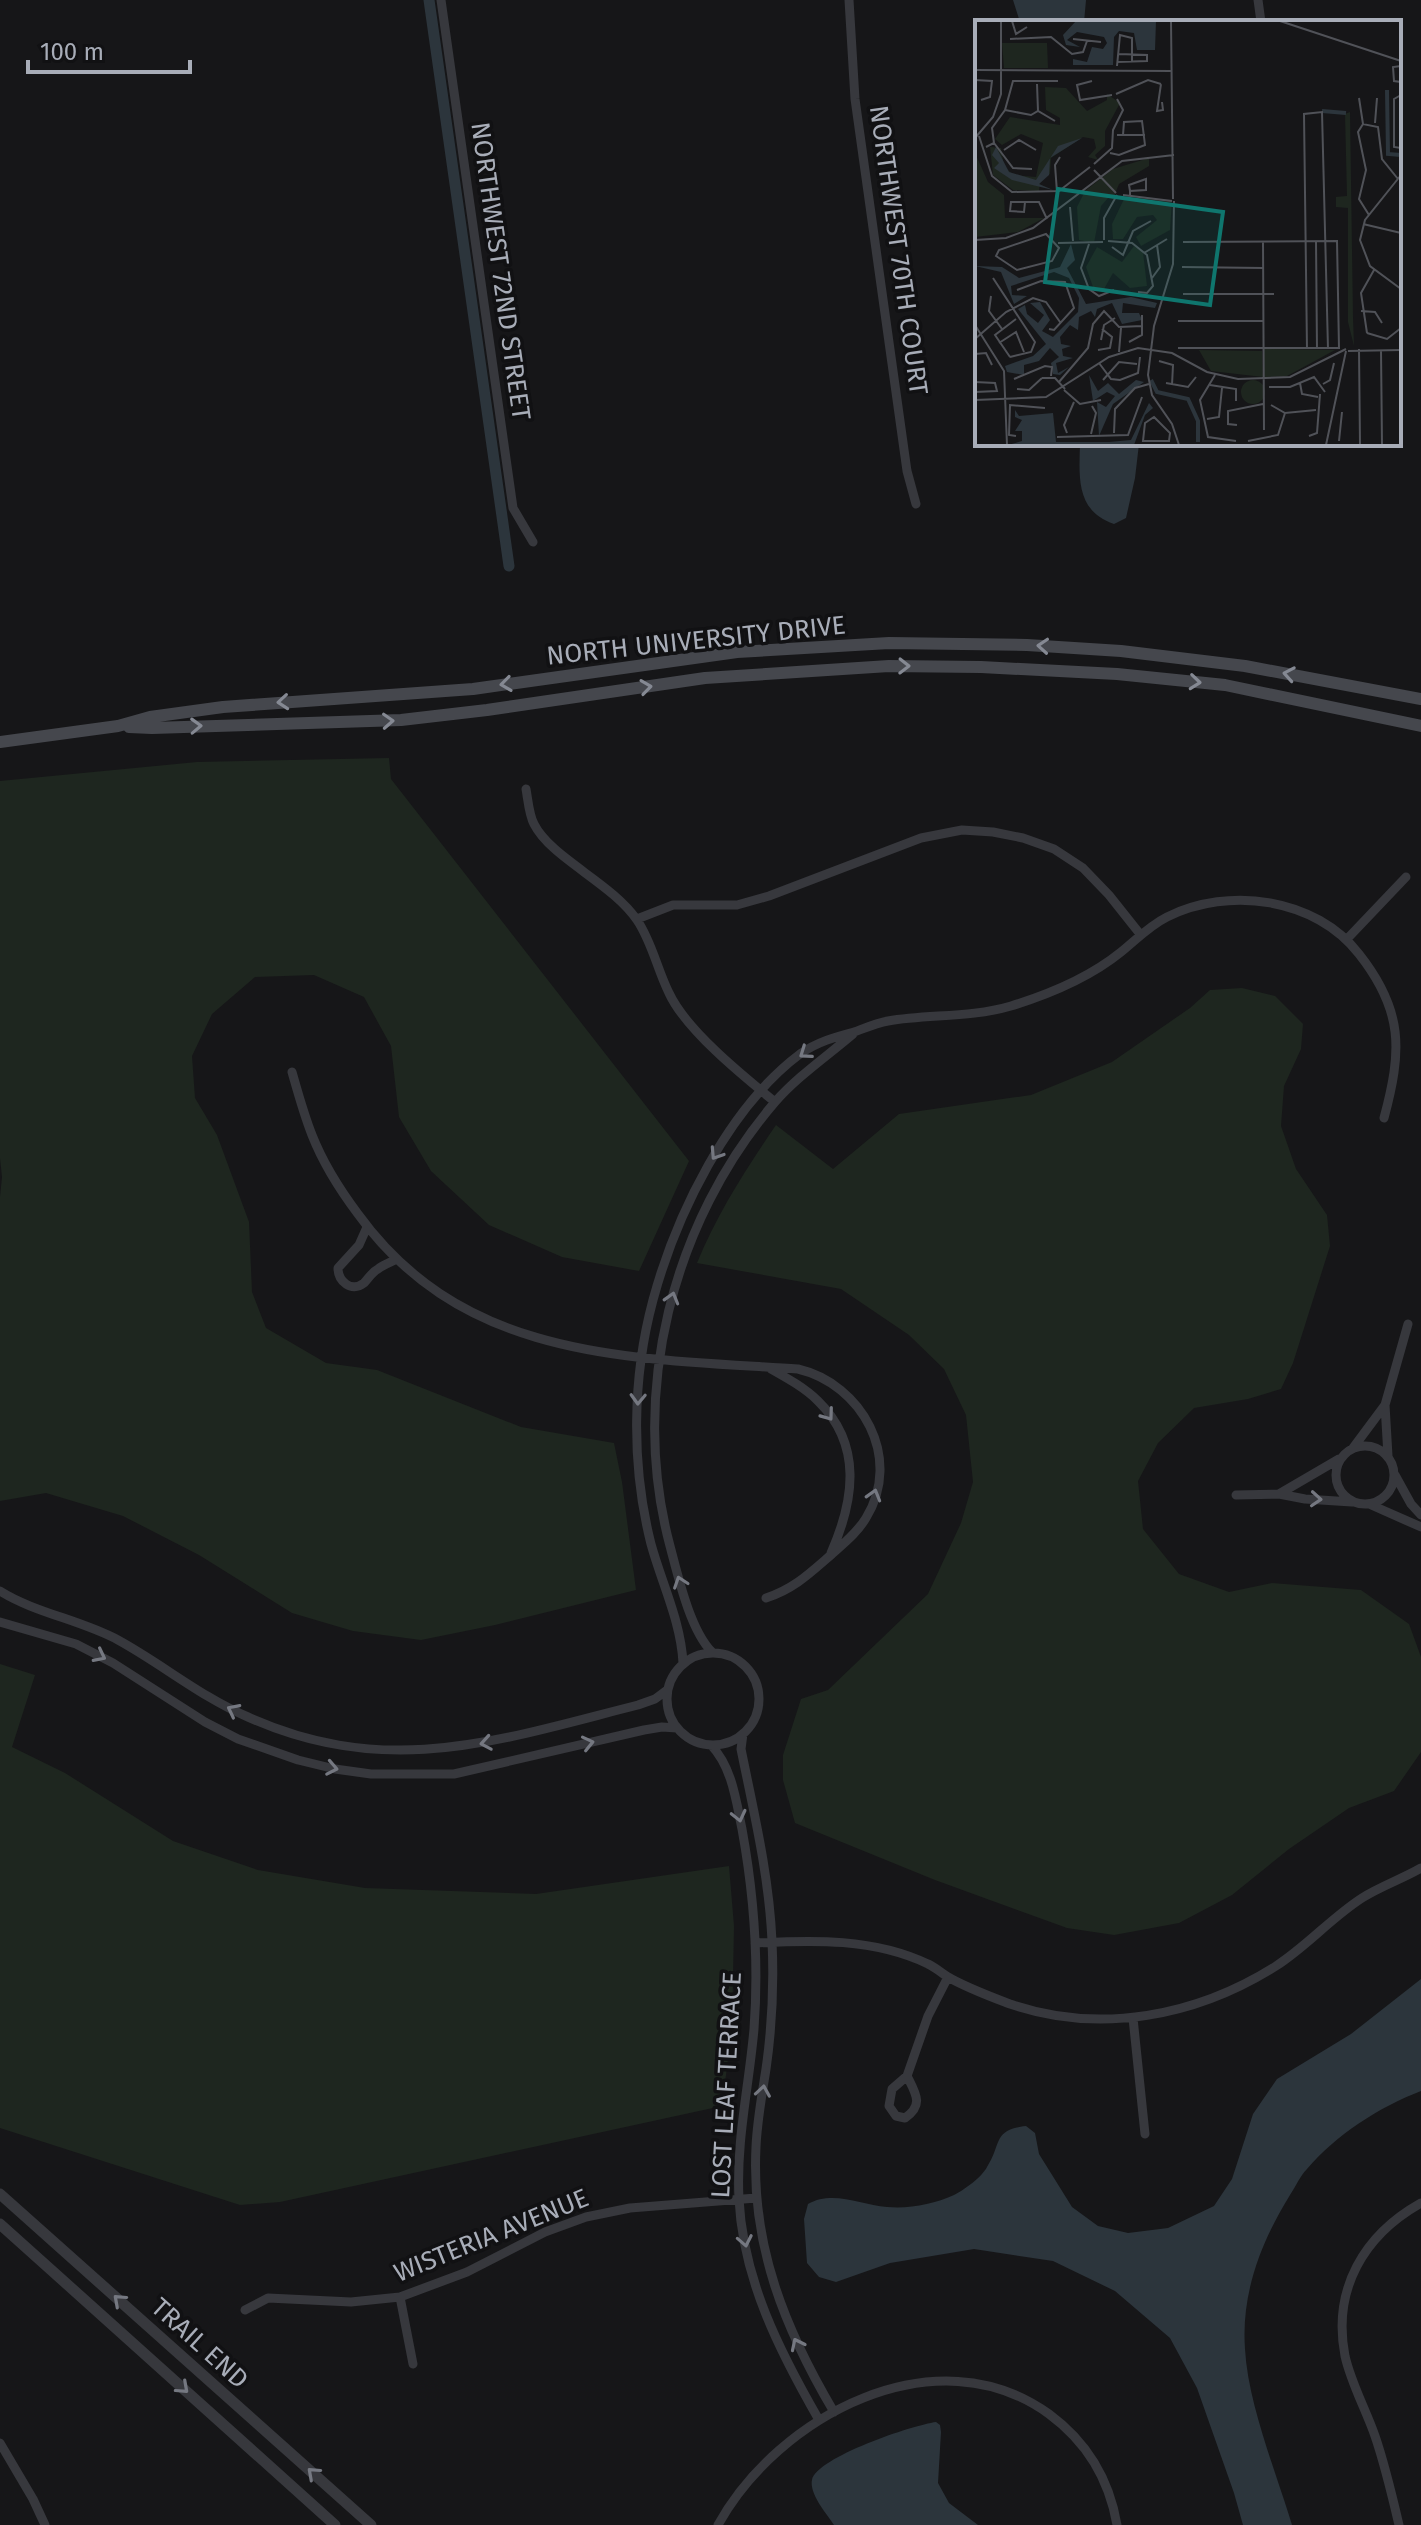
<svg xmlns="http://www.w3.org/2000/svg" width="1421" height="2525" viewBox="0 0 1421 2525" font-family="'Fira Sans',sans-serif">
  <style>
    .green { fill: #1e261f }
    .water { fill: #2c353c }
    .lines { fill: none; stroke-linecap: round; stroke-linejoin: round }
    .canal { stroke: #2c353c; stroke-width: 11 }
    .minor { stroke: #37383d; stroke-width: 9 }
    .tertiary { stroke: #37383d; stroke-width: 11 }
    .secondary { stroke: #45474d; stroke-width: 12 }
    .oneway { stroke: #858993 }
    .oneway2 { stroke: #757881 }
    .labels { text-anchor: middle; stroke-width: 7; stroke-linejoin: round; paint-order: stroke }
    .street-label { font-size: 26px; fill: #a8adb8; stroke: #111113 }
    .inset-river { fill: none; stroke: #2c353c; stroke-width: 4 }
    .inset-road { fill: none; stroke: #505258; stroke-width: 2 }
    .view { fill: #0f766e; fill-opacity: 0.15; stroke: #0f766e; stroke-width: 4 }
    .inset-edge { fill: none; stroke: #a8adb8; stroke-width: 4 }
  </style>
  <rect width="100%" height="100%" fill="#161618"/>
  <path class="green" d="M389,758L391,779L689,1161L639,1271L562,1257L489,1225L431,1171L399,1117L391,1046L364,997L314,975L255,977L212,1014L192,1056L195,1098L217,1135L249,1222L252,1292L266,1328L326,1363L377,1370L521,1427L614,1443L622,1482L636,1590L495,1625L421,1640L353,1631L292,1613L199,1555L123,1516L46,1493L0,1501V1197L2,1177L0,1158V781L197,762Z
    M1242,988L1275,996L1303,1024L1301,1049L1284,1086L1281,1126L1296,1169L1327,1215L1330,1246L1293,1363L1281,1389L1248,1399L1194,1408L1158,1443L1138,1481L1143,1529L1179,1574L1229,1592L1272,1583L1361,1590L1409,1624L1421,1657V1752L1394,1791L1349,1808L1289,1849L1232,1895L1179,1923L1114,1935L1067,1928L935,1880L795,1823L783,1780V1755L801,1699L828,1690L928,1594L961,1523L973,1482L966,1415L944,1369L909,1335L841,1289L697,1263C717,1214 746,1169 776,1125L833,1169L899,1114L1031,1095L1112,1062L1190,1008L1210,990Z
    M0,1664L35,1675L12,1747L65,1773L173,1841L258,1870L365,1888L536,1894L729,1866L734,1926L732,2028L722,2106L280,2202L240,2205L0,2128Z"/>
  <path class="water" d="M1013,0H1086L1084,22H1020Z
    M1080,444H1139L1135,478L1126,518L1114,524C1076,511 1079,478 1080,444Z
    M1421,1979V2091C1379,2107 1336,2135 1307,2169C1300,2176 1296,2186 1290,2195C1261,2242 1241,2293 1245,2349C1248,2404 1276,2472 1292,2525H1243L1234,2493L1197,2388L1170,2338L1115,2291L1053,2261L974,2249L890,2263L836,2282L819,2277L807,2263L804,2219L808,2204C833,2190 861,2205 887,2207C910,2209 934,2204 954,2195C964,2190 982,2177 987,2167C1002,2144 992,2130 1026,2126L1035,2133L1039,2154L1072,2207L1098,2226L1128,2233L1168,2228L1214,2206L1232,2179L1253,2114L1277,2079L1351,2034Z
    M936,2422L940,2425L941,2432L938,2483L949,2503L978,2525H834C827,2514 809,2494 812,2480C817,2457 913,2425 936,2422Z"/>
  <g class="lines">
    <path class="canal" d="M429,0L509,566"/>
    <path class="minor" d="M441,0L513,508L533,542
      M849,0L855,99L907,471L916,504
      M1258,0L1261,22
      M526,789C528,800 529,815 534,824C551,858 612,883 637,920C652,942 657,969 669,993C686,1030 743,1076 775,1102
      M637,919L673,905H737L769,896L921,838L962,830L993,832L1023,838L1054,849L1083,868L1109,895L1140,934
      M1347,939L1406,877
      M292,1072C298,1093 304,1115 312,1135C323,1163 340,1190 358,1214C465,1362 633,1358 798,1369C862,1384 903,1458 866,1518C857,1533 844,1543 832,1554C810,1573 794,1589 766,1598
      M367,1227L359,1245L338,1268C338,1281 351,1293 364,1283C369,1278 372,1272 378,1269C383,1265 389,1263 395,1260
      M771,1369C787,1378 805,1388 818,1401C863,1445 854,1501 831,1553
      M1336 1475a29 29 0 1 1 58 0a29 29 0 1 1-58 0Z
      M1353,1448L1385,1405
      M1388,1456L1385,1405L1408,1324
      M1395,1475L1411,1504L1421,1515
      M1279,1494L1339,1459
      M1236,1495L1279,1494L1305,1499L1352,1502
      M1369,1504L1421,1527
      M0,1591C35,1613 81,1620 118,1640C162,1664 201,1697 248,1717C388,1780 499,1740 638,1705L655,1699L667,1690
      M0,1622L76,1644L113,1663L205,1722L238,1739L298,1760L335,1769L371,1774H454L644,1730L662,1727L677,1728
      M712,1652C690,1630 678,1576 670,1546C629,1393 672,1222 775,1102C798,1076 826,1057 853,1034
      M667 1699a46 46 0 1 1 92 0a46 46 0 1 1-92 0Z
      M683,1663C681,1622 662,1584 651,1544C631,1465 632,1378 653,1300C676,1215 728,1108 800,1054C817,1042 835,1037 854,1032C865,1028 877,1023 888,1021C929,1014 970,1018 1011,1006C1050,994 1089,978 1121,952C1136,940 1149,926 1167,917C1229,886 1316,898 1359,954C1404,1011 1402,1051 1384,1118
      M743,1734L741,1749C754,1813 769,1875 772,1941C774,1983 772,2027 766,2069C762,2095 757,2121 756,2147C751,2246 785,2329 834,2412
      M711,1745C732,1767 736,1800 742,1829C754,1895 759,1962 754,2029C749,2086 736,2141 739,2199C743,2280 780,2352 819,2420
      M755,1943C813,1940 874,1938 928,1964C935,1967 941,1973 948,1977C967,1988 989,1996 1010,2004C1100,2035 1197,2016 1276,1966C1307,1946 1331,1918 1362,1898C1381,1886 1402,1879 1421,1868
      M1133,2018L1145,2134
      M907,2076C916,2094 924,2105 905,2118L896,2116L889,2106L892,2089L907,2076L928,2016L948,1977
      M400,2297L413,2364
      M245,2310L268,2298L351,2302L400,2297L467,2272L545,2232L586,2217L630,2208L756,2198
      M0,2443L33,2499L45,2525
      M718,2525C778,2416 936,2332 1049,2414C1087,2442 1109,2478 1117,2525
      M1399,2525C1392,2495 1385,2465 1375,2436C1366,2410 1351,2383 1345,2356C1332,2289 1364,2235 1421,2203"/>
    <path class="tertiary" d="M0,2194L371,2525
      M0,2224L335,2525"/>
    <path class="secondary" d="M129,727L152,728L401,720L487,710L705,678L889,666L981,667L1117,674L1225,685L1421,726
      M0,742L118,726L150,717L223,707L473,689L737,652L889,643L1027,645L1121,651L1245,666L1421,699"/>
  </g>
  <defs><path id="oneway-chevron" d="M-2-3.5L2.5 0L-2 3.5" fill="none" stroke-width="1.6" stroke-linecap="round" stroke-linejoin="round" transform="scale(2)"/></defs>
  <g class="oneway">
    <use href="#oneway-chevron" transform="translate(1043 646) rotate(-176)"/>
    <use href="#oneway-chevron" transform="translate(904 666) rotate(1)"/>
    <use href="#oneway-chevron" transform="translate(1289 674) rotate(-170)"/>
    <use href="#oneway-chevron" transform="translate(1195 682) rotate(6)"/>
    <use href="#oneway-chevron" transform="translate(506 684) rotate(172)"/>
    <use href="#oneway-chevron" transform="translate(646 687) rotate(-8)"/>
    <use href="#oneway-chevron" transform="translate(283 702) rotate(175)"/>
    <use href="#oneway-chevron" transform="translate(388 721) rotate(-3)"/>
    <use href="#oneway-chevron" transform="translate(196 726) rotate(-2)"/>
  </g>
  <g class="oneway2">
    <use href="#oneway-chevron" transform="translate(805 1053) rotate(145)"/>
    <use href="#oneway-chevron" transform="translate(716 1154) rotate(123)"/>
    <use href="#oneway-chevron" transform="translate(672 1298) rotate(-74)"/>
    <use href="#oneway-chevron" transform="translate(638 1399) rotate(92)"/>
    <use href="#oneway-chevron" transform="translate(828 1415) rotate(54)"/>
    <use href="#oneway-chevron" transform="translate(874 1495) rotate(-74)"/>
    <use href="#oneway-chevron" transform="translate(1316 1499) rotate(4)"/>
    <use href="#oneway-chevron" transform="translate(680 1582) rotate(-109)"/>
    <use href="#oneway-chevron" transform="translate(100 1656) rotate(27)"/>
    <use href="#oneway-chevron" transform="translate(233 1710) rotate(-153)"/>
    <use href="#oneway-chevron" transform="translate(486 1743) rotate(170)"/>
    <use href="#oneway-chevron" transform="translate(588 1743) rotate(-13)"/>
    <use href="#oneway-chevron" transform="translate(332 1768) rotate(11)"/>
    <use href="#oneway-chevron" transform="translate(739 1816) rotate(77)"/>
    <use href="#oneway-chevron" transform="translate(763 2091) rotate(-81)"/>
    <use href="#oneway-chevron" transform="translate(745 2241) rotate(79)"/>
    <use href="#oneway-chevron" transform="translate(119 2300) rotate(-138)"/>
    <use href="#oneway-chevron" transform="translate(797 2344) rotate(-116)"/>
    <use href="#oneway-chevron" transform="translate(183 2388) rotate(42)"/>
    <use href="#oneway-chevron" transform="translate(313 2473) rotate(-138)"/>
  </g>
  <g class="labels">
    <g class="street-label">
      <text transform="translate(899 250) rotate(82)" y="9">NORTHWEST 70TH COURT</text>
      <text transform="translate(501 271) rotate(82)" y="9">NORTHWEST 72ND STREET</text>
      <text transform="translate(696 640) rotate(-6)" y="9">NORTH UNIVERSITY DRIVE</text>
      <text transform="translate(726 2085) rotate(-87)" y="9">LOST LEAF TERRACE</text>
      <text transform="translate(491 2235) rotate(-22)" y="9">WISTERIA AVENUE</text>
      <text transform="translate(200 2343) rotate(42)" y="9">TRAIL END</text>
    </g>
  </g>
  <g transform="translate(975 20)">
    <rect width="426" height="426" fill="#161618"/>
    <path d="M27,23H72L73,48H29ZM70,67L91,68L112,91L132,80V74L145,83L130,111V126L120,135L123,140L113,137L121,128L119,119L108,117L76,138L75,154L65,160L64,171L38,170L18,155L15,127L26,128L29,146L38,155L61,157L68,123L46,114L27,125L20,119L35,97L85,105V98L71,90ZM375,92L378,297L379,326L373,302V188L361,187V177L372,176L370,94ZM0,133L13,162L29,175L30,198H69L43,212L0,217ZM174,138V146L144,164L138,179L134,177L126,186L119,223L104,220L102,187L110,171L138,149ZM150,177L197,181L195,210L166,226L161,217L182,200L178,195L162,197L148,219H138L137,204ZM159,226L168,232L172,266L155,268L138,253L129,269L118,267L111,247L122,227L147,242ZM289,329L360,330L312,356L289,357ZM224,330L287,331L288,357L236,351ZM266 372a12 12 0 1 1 24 0a12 12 0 1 1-24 0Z" fill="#1e261f"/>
    <path d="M101,1H181L180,30H162L159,13L144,11L139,17L138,45H98V39L112,42L117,27L128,29L132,23L129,17L102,12L92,20L105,27L91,25L88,15ZM107,118L75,138L74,155L64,164L78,170L37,160L19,148L24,143L17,135L21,127L34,152L61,160L83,126ZM96,224L100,240L92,248L111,284L156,277L182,283L180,288L148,283L147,293H164L167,300L147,304L137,283L122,289L120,297L116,291L104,297L103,310L95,305L85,317L86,324L96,326L87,329L88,336L98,338L81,343L83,353L94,347L85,355L78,354L76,343L84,337L75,328L64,341L49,345V355L32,352L30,346L58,336L71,324L43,289L50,285L52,294L63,303L69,295L55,283L65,282L75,300L67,311L78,317L103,292L104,278L94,258L79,252L36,266L37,275L52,276L39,284L26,252L0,246L27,247L44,258L85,247ZM114,355L123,371L133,363L144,374L161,360L169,362L138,384L124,416L122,382L131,387L140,376L132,372L118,381ZM174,383L178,388L170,395L159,425H33L47,421V411H40L47,400L40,397V390L44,396L78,393L81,422H134L156,420Z" fill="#2c353c"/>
    <path class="inset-river" d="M412,70L413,134L426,135M347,91L371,93M176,360L182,372L213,379L223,401V422"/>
    <path class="inset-road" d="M37,1L41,14L52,7M196,1L198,179M305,1L426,41M35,19L76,17L97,34L108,32L112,21M98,19L126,22M142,42L172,41V35L144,34M142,46L145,15L157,18V42M426,46L418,47L419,61L426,62M0,50L197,51M0,60L17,61L15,77L6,80M117,61L102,65L105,80L137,75M62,64L63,91M186,64L182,91L188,90L187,82M141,74L173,60L186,64M426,75L419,79V127L426,128M384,78L388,104M30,90L56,95L63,91L80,101M400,103L402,78M142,115H170M4,116L17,156L37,172L84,171L115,147M0,118L18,97L26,74V1M19,123L38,148L57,149M11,127L19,123L17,108L30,90L38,61H83M29,130L44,120L61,130M135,133L144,135L170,125L167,101L149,102L148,115M119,144L137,128L138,110L148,90L142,79M119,150L141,173M426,155L390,200L385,220L395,246L426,269M82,172L80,145L85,137M148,175L197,181M155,177V171L171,170V159L154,165L155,171M199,181L198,244L179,306L173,355L177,375L197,404L204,425M50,182L49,192L35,191L36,182H64L72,199M95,187L98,221M394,195L384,179L391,150L383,112L388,104L403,107L407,139L423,159M388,204L426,213M71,214L84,228L77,241L42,250L21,236L24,230ZM0,220L31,218L58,208L147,141L199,135M129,220V198L142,175M133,221L157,223L172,235L178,266L172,273L163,272M288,221L289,410M341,221L342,329M83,223L128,222M114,224L106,248L114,269L124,276L139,270M137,227L148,235L158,211L176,201M169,233L192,219M207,247L288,248M18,258L60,322L56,332L35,337M177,258L185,247L182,225M42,270L66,261L90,262L99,288L79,310L74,309M208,274H299M16,276L14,291L27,309M386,291L400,292L407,303M203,301H288M0,305L29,351L32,425M392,313L386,273L399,250M392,313L412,319L426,308M0,319L31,292L58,278L71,282L85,302M126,320L129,305L140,298M154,322L167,315V295M24,323L41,312L49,332M203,328H364L362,221L208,222M332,329L329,94L347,92L353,329M384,329L385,425M123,330L135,328L137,317L127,309M406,330L407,425M373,331L426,330M144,332L146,308M0,334L11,333L17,345M35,337L20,315L41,299M184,341L198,345L197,365M124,343L136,359L145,360L163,353L165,337M240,355L225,380L233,417L261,421M67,358H80L90,369M39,359L70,346L77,347L76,356M128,360L144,342L162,344M0,362L20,363L22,371L0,372M84,362L113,328L118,304L129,291L144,307L167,306M191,363L213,367L221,357M325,363L327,374L343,377M348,364L355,360L359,343M235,365L261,369V381M294,367H315L339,357L350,372M42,369L54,370L67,358M89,370L105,384L126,380M0,380L71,377L134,337L163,328L197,333L232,352L263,359L315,357L371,329M296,385L310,393L341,390M179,397L195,413L194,421H168L170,403ZM232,399L244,397L247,368M262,405L253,404V391L288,384M92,413L89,405L99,382M139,413L140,389L160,368L174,364M116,414L121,393L117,386M41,416L34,415L35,385L70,388M334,416L342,413L345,374M82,417L153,415L167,377M273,421L303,415L310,393M364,421L367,392M351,425L371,331"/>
    <path class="view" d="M83,169L248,192L235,285L70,262Z"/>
    <rect width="426" height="426" class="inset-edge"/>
  </g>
  <path d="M28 60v12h162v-12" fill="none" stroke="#a8adb8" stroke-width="4"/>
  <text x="40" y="60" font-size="24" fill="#a8adb8" stroke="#111113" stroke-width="6" paint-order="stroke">100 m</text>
</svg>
